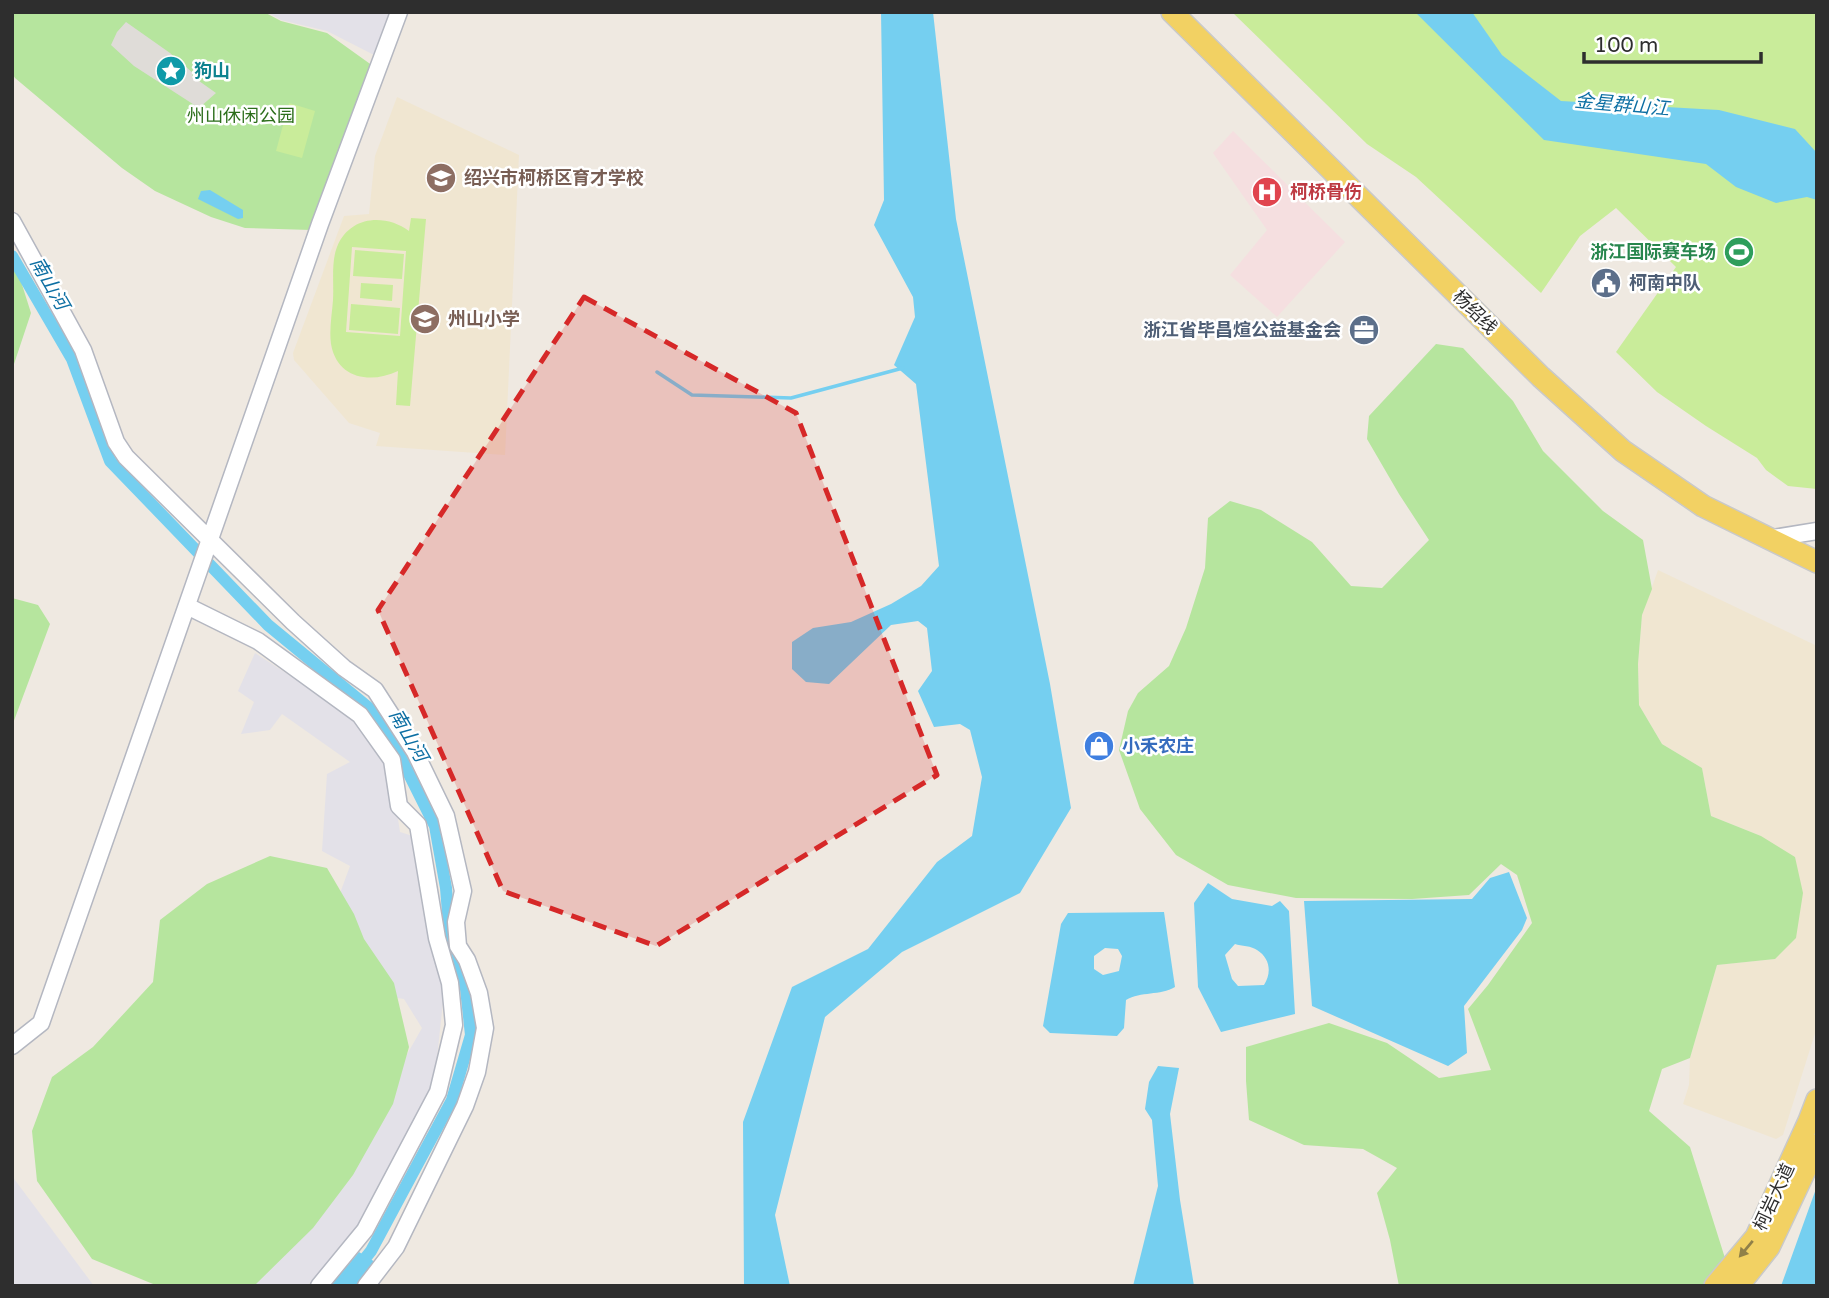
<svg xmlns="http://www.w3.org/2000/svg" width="1829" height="1298" viewBox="0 0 1829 1298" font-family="'Varela Round','Noto Sans SC',sans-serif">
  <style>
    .industrial { fill: #e3e1e8 }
    .education { fill: #f0e6d1 }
    .medical { fill: #f5dfe0 }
    .green { fill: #b6e59e }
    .pitch { fill: #c9ec9a; fill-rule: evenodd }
    .plaza { fill: #dfdcd8 }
    .water { fill: #75cff0; fill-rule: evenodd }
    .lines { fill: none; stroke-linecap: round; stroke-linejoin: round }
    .stream { stroke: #75cff0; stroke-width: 3.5 }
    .canal { stroke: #75cff0; stroke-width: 12 }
    .minor-casing { stroke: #b4b7c1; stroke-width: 19 }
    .major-casing { stroke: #c9c9c9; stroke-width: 24 }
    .minor { stroke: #fff; stroke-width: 16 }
    .major { stroke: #f2d163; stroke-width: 21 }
    .oneway { fill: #908048 }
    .marked { fill: #d62828; fill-opacity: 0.2; stroke: #d62828; stroke-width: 5; stroke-dasharray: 14 9; stroke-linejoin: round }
    .labels { text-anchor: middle; stroke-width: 5; stroke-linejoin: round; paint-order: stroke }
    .culture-label { font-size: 18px; font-weight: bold; fill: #0d838f; stroke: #fff; text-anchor: start }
    .park-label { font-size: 18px; fill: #2c6e1b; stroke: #fff }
    .education-label { font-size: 18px; font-weight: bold; fill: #785e54; stroke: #fff; text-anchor: start }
    .health-label { font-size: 18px; font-weight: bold; fill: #be3a42; stroke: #fff; text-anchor: start }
    .leisure-label { font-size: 18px; font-weight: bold; fill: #27864d; stroke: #fff; text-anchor: end }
    .service-label { font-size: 18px; font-weight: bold; fill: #4e5e75; stroke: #fff; text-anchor: start }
    .street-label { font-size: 18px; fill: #2e2e2e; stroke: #fff }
    .shop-label { font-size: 18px; font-weight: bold; fill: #366cbe; stroke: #fff; text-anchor: start }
    .water-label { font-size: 19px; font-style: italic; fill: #0d6fa3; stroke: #fff }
  </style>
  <rect width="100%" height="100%" fill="#efe9e1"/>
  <path class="industrial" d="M267,12H389L374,55L327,31L281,20Z
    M255,653L357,719L389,761L400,832L416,837L445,983L434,1086L362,1224L307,1286H231L326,1197L422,1028L404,999L366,993L339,896L350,866L322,851L327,774L350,762L282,714L270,730L241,734L254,702L238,691Z
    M12,1176L94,1286H12Z"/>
  <path class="education" d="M397,97L519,155L505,455L376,446L380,433L349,423L294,360L293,353L344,216L369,214L375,156Z
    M1658,570L1817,646V1027L1783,1135L1776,1139L1683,1104L1689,1085L1690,1058L1717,965L1775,959L1761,836L1711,816L1702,768L1662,744L1639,705L1638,664L1642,615Z"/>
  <path class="medical" d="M1233,131L1345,242L1277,317L1230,275L1267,230L1213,153Z"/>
  <path class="green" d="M12,12H264L281,21L327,33L373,66L311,230L245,228L211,217L155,191L122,168L15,78L12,73Z
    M12,253L31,313L12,370Z
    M1436,344L1463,348L1513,401L1543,451L1603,511L1643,540L1652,589L1642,615L1638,664L1639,705L1662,744L1702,768L1711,816L1761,836L1795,857L1803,893L1796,938L1775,959L1717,965L1690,1058L1662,1069L1649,1111L1690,1147L1730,1274V1286H1399L1390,1240L1377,1193L1397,1168L1363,1149L1304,1145L1249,1120L1246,1081V1047L1329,1023L1387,1043L1439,1078L1491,1070L1468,1009L1488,985L1532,923L1517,875L1501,864L1469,895L1412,899L1296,898L1228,885L1176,855L1140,809L1119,750L1128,711L1138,693L1169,666L1186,628L1205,568L1208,518L1230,501L1261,510L1312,542L1351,586L1382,588L1429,540L1399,494L1367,439L1369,416Z
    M12,598L38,605L50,624L12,726Z
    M270,856L327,868L354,914L364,939L394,983L409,1047L393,1104L353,1175L313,1228L256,1284L158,1286L92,1259L37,1181L32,1131L52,1077L93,1047L153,982L160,920L207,884Z"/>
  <path class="pitch" d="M1232,12H1817V489L1788,486L1766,470L1757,458L1706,426L1657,392L1616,352L1676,267L1616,208L1580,236L1541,293L1416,177L1367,144Z
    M289,103L315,111L302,158L276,151Z
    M411,218L426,219L410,406L396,405L398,371C371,384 337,379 331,344C329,330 332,314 333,300C334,284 331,262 337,247C350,215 386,214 409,231ZM352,247L406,251L400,336L346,332Z
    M355,250L404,254L402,279L353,276Z
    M361,283L393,285L392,301L360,298Z
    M351,304L400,308L398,334L349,330Z"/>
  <path class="plaza" d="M126,22L170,53L193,73L192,76L216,93L199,108L134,66L111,45L117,32Z"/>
  <path class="water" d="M881,12H933L956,219L1050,684L1071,808L1020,893L902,952L825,1017L775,1215L790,1286H744L743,1122L792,987L868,949L937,862L972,836L982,777L970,730L960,724L934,727L918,691L932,671L927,628L918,621L891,625L829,684L806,682L792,669V642L813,628L851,622L891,604L921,586L939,566L916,384L894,365L915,317L913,297L874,225L884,200Z
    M1415,12H1472L1502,55L1561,101L1719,110L1795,129L1817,153V200L1807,197L1776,203L1736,187L1706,164L1544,140Z
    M210,190L243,210V218L238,219L198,199L201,191Z
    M1509,872L1527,918L1522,930L1464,1006L1467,1053L1448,1066L1312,1006L1304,901L1472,899L1490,878Z
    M1208,883L1232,899L1272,906L1280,901L1289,911L1295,1014L1221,1032L1198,987L1194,903ZM1235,944C1241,946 1252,946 1257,950C1270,958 1272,973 1264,985L1238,986L1232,979L1225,955Z
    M1164,912L1175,987C1160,996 1141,991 1126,1000L1124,1028L1117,1036L1050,1033L1043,1026L1061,924L1068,913ZM1105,948L1118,949L1122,956L1119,971L1103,975L1094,969V956Z
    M1158,1066L1179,1068L1170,1114L1180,1200L1194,1286H1133L1158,1186L1152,1120L1145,1109L1149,1082Z
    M1817,1186V1278L1815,1286H1781Z
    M359,1252L375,1262L357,1286H330Z"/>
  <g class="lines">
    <path class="stream" d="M657,372L692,395L791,398L903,368"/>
    <path class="canal" d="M12,256L72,359L110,461L268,625L381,718L435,826L446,888L451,950L466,989L471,1035L452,1100L371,1251L343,1286"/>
    <g class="minor-casing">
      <path id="minor" d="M12,221L83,350L116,442L126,457L293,622L344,668L375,690L415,752L446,816L463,891L456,922L458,946L467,960L479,993L485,1028L477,1072L465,1106L396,1247L366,1286
        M1767,539L1817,531
        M187,606L258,641L360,715L392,760L399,806L418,825L437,938L450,983L454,1025L438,1092L365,1230L319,1286
        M12,1046L41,1023L320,224L399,12"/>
    </g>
    <g class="major-casing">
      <path id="major" d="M1172,12L1541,377L1623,451L1703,506L1817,562
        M1715,1286L1756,1237L1809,1121L1817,1100
        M1738,1286L1769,1247L1817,1145"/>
    </g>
    <use href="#minor" class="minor"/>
    <use href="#major" class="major"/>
  </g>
  <defs><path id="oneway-solid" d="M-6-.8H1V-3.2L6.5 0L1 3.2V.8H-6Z" transform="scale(1.75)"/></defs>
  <use class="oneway" href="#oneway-solid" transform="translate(1746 1249) rotate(130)"/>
  <path class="marked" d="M584,297L796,413L937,775L656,946L503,891L378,610Z"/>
  <defs>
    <g id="sight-disc" transform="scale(1.575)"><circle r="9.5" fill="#0f9aa8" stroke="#fff"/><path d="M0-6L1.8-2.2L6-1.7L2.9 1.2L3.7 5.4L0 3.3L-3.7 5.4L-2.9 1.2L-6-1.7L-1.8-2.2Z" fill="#fff"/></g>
    <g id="school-disc" transform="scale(1.575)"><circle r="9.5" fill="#8d6e63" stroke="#fff"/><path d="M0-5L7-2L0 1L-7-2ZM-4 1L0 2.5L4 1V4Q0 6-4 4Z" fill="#fff"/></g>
    <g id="hospital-disc" transform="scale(1.575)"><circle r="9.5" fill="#e0444e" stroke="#fff"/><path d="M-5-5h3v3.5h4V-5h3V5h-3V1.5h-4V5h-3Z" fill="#fff"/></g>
    <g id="stadium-disc" transform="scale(1.575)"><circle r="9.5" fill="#2e9e5b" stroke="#fff"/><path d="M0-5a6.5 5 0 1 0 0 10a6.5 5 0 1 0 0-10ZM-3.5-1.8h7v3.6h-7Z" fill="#fff"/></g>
    <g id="civic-disc" transform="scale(1.575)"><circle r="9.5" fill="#5c6f8a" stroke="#fff"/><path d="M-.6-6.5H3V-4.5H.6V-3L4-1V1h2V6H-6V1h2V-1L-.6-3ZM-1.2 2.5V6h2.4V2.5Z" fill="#fff"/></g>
    <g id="office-disc" transform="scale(1.575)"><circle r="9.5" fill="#5c6f8a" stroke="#fff"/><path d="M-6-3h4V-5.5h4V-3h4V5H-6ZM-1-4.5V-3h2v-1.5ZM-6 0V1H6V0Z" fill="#fff"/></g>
    <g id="shop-disc" transform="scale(1.575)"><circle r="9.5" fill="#3f7fe0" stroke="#fff"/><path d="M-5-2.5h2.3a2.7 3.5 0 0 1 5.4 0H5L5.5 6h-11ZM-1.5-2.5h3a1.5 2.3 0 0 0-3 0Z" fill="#fff"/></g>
  </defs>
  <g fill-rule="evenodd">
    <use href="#sight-disc" x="171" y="71"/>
    <use href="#school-disc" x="441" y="178"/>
    <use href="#hospital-disc" x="1267" y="192"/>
    <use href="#stadium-disc" x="1739" y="252"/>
    <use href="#civic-disc" x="1606" y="283"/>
    <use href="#school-disc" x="425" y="319"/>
    <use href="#office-disc" x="1364" y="330"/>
    <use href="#shop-disc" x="1099" y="746"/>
  </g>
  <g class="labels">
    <g class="culture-label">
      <text x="194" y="77">狗山</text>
    </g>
    <g class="park-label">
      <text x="241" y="122">州山休闲公园</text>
    </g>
    <g class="education-label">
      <text x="464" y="184">绍兴市柯桥区育才学校</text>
      <text x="448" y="325">州山小学</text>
    </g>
    <g class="health-label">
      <text x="1290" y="198">柯桥骨伤</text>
    </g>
    <g class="leisure-label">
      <text x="1716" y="258">浙江国际赛车场</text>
    </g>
    <g class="service-label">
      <text x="1629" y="289">柯南中队</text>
      <text x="1341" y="336" text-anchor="end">浙江省毕昌煊公益基金会</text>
    </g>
    <g class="street-label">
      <text transform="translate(1475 312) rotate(45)" y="6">杨绍线</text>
      <text transform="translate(1774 1197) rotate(-65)" y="6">柯岩大道</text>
    </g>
    <g class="shop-label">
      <text x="1122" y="752">小禾农庄</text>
    </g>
    <g class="water-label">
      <text transform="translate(1622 104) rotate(5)" y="7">金星群山江</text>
      <text transform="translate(50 283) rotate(60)" y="7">南山河</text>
      <text transform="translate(409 735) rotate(60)" y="7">南山河</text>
    </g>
  </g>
  <rect width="1829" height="1298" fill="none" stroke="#2e2e2e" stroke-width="28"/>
  <path d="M1584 52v10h177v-10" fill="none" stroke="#2e2e2e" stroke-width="3.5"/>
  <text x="1594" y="52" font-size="21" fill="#2e2e2e" stroke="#ffffff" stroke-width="5" paint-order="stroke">100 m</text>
</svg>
